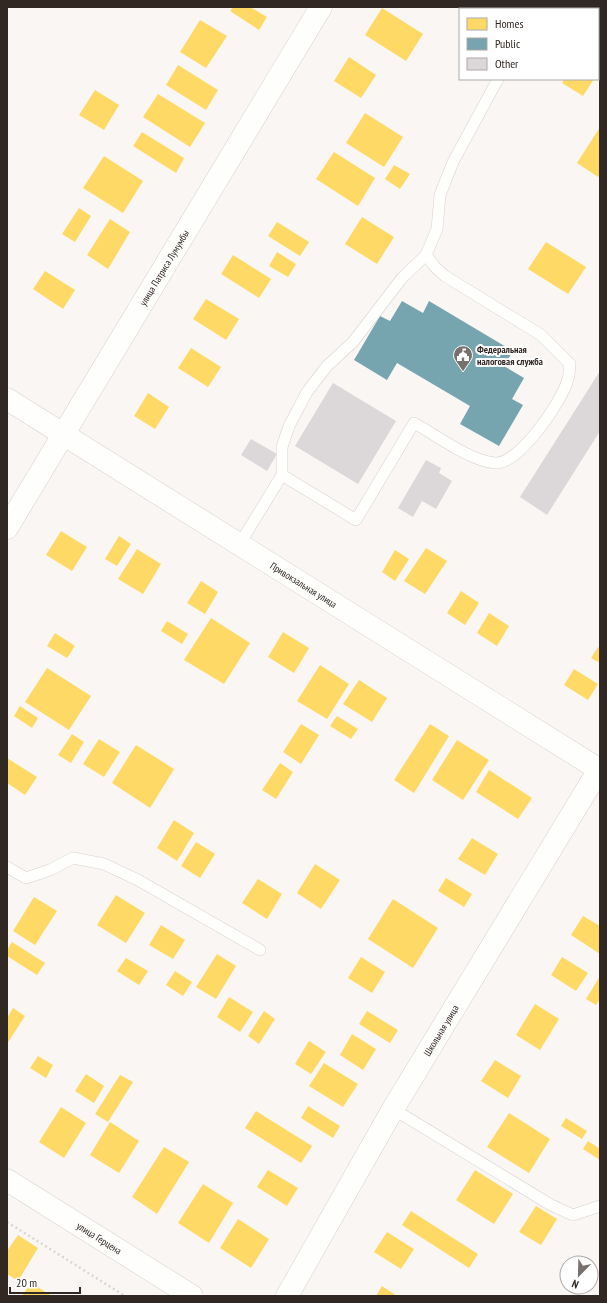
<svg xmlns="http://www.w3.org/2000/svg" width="607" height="1303" viewBox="0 0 607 1303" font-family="'PT Sans Narrow',sans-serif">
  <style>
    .homes { fill: #ffd966 }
    .public { fill: #76a5af }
    .building { fill: #dcd7d9 }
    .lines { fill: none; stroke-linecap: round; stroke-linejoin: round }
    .service-casing { stroke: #d8d2cf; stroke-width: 12 }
    .minor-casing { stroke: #d8d2cf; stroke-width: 23 }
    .tertiary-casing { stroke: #d8d2cf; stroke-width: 23 }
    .path { stroke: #d9d7d6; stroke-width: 2.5; stroke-dasharray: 2 3; stroke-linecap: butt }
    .service { stroke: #fefefd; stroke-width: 11 }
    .minor { stroke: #fefefd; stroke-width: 22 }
    .tertiary { stroke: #fefefd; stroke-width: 22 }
    .labels { text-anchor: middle; stroke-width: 4; stroke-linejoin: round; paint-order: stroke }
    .street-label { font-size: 10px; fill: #312824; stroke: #fff }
    .poi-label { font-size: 10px; font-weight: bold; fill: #312824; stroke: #fff; text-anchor: start }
  </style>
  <rect width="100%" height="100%" fill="#faf6f4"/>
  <path class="homes" d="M233,7H250L267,17L259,30L230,11Z
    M487,7H509L512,9H485Z
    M382,8L423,34L406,61L365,35Z
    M200,20L227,36L206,68L180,52Z
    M349,57L376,75L361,98L334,81Z
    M178,65L218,90L206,110L166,85Z
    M564,79H594L583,96L562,83Z
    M95,90L119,105L104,130L79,115Z
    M158,94L205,123L190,147L143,117Z
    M365,113L403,137L384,167L346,143Z
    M600,127V173L598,177L577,163Z
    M142,132L184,158L176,173L133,146Z
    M334,152L375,178L358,206L316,179Z
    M104,156L143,181L123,213L83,188Z
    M394,165L410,174L400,189L385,179Z
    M79,208L91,216L75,242L62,234Z
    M362,217L394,237L377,264L345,244Z
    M110,219L130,232L108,269L87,255Z
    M277,222L309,242L300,256L268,236Z
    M546,242L586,267L568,294L528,269Z
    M277,252L296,264L288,277L269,266Z
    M233,255L271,279L259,298L221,274Z
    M45,271L75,290L63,309L33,289Z
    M206,299L239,319L226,340L193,319Z
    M191,348L221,367L208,387L178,368Z
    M148,393L169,407L155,429L134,416Z
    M61,531L87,547L72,571L46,555Z
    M119,536L131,544L117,566L105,559Z
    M426,548L447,561L425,594L404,581Z
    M137,549L161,564L143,594L118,579Z
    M395,550L409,559L395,581L382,572Z
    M201,581L218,592L205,614L187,603Z
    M461,591L479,603L465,625L447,613Z
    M489,613L509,626L497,646L477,633Z
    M211,618L250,643L224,684L184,660Z
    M167,621L188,634L182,644L161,631Z
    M283,632L309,648L294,673L268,657Z
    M55,633L75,646L67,658L47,646Z
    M598,647L600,649V663L591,658Z
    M320,665L349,684L327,719L297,701Z
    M47,668L91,696L69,730L25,702Z
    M574,669L598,684L588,700L564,685Z
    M359,680L387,698L372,722L343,704Z
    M20,706L38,718L32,728L14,716Z
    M337,716L358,729L351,739L330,726Z
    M301,724L319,735L301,764L283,752Z
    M430,724L449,736L414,793L394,780Z
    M72,734L84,742L71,763L58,755Z
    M99,739L120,752L104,777L83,764Z
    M457,740L489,760L463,800L432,780Z
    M136,745L174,769L150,808L112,783Z
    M7,758L37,777L25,795L7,783Z
    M280,763L293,772L276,799L262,790Z
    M489,770L532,798L518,819L476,792Z
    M174,820L194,833L177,861L157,848Z
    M472,838L498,854L485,875L458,859Z
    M196,842L215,854L200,878L181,866Z
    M315,864L340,880L321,909L297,893Z
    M446,878L472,894L464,907L438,891Z
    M258,879L282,894L267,919L242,903Z
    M116,895L145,913L126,943L97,925Z
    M34,897L57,911L35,945L13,931Z
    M393,899L438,928L413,968L368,939Z
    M583,916L600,926V954L571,935Z
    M161,925L185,940L173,959L149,945Z
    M12,942L45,963L37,975L7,956V950Z
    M217,954L236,966L216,999L196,987Z
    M361,957L385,972L372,993L348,978Z
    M562,957L588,973L576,991L551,975Z
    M126,958L148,971L139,985L117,971Z
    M175,971L192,982L183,996L166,985Z
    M600,976V999L596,1005L586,999Z
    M229,997L253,1012L240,1032L217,1017Z
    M535,1004L559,1019L540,1050L516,1035Z
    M13,1008L25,1016L7,1044V1018Z
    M264,1011L275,1019L259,1044L248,1036Z
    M367,1011L398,1030L390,1043L359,1024Z
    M352,1034L376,1049L363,1070L340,1055Z
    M309,1041L326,1052L311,1074L295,1064Z
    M38,1056L53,1065L46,1078L30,1068Z
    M495,1060L521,1076L508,1098L481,1081Z
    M324,1063L358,1084L343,1107L309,1086Z
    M86,1074L104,1086L94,1103L75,1091Z
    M120,1075L133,1082L108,1122L95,1114Z
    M308,1106L340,1126L333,1138L301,1118Z
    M61,1107L86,1123L64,1158L39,1142Z
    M256,1111L312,1146L301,1163L245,1128Z
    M509,1113L550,1139L529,1173L487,1147Z
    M566,1118L587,1131L582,1139L561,1126Z
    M110,1122L139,1141L119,1173L90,1155Z
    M588,1141L600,1149V1160L583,1149Z
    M164,1147L189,1162L157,1214L132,1197Z
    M268,1170L298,1188L287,1206L257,1187Z
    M475,1170L513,1194L494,1224L456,1200Z
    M203,1184L233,1203L209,1243L178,1223Z
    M536,1206L557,1219L541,1245L519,1232Z
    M411,1211L478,1254L469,1268L402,1225Z
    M238,1219L269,1239L251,1268L220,1248Z
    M387,1232L414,1249L401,1269L374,1252Z
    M18,1235L38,1248L18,1281L7,1274V1251Z
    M31,1283L52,1296H22Z
    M382,1286L397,1296H376Z"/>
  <path class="public" d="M402,301L423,313L429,301L513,351L504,366L524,378L512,399L523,405L499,446L460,424L470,406L397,363L387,380L354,360L380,316L390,321Z"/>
  <path class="building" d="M600,371V431L547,515L520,497Z
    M333,383L396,421L358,484L295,446Z
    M251,439L277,454L267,471L241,455Z
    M426,460L441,468L439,473L452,481L436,509L422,501L413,517L398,508Z"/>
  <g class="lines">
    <g class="service-casing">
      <path id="service" d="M534,9L535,7
        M426,255L435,267L445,276L541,335L570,364C569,368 570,374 568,379C563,400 519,465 495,463C470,461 436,435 414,423L356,520L282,475V447L289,426L307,392L327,366L353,342L402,278L426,255L437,229L440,195L453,162L498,79
        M239,545L282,475
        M7,867L26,878L50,870L73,858L104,864L138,880L260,950
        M393,1109L551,1205L573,1215L600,1206"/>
    </g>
    <g class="minor-casing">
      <g id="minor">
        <path d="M553,7L556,9"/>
        <path d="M598,36L600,38"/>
        <path id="s1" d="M7,528L321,7"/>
        <path id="s2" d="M7,1180L192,1296"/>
        <path id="s3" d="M287,1296L393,1109L600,768"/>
      </g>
    </g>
    <g class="tertiary-casing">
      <g id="tertiary">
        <path id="s4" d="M7,399L600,770"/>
      </g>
    </g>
    <path class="path" d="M7,1222L125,1296"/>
    <use href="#service" class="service"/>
    <use href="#minor" class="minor"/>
    <use href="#tertiary" class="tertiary"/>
  </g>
  <defs>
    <g id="civic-pin" transform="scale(1)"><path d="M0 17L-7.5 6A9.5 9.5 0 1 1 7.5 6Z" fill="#77706d" stroke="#fff"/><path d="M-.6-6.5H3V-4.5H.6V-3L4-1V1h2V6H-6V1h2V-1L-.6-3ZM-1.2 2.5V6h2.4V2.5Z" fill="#fff"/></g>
  </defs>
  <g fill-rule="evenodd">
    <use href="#civic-pin" x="463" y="355"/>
  </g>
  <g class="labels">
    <g class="street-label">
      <text dy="4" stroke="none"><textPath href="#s1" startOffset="304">улица Патриса Лумумбы</textPath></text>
      <text dy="4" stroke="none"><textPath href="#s4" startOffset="350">Привокзальная улица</textPath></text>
      <text dy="4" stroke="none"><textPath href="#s3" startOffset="307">Школьная улица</textPath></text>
      <text dy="4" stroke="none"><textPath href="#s2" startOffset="109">улица Герцена</textPath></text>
    </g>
    <g class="poi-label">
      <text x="477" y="353">Федеральная<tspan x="477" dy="12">налоговая служба</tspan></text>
    </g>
  </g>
  <rect width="607" height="1303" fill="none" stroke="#312824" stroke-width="16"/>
  <rect x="459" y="8" width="140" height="72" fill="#ffffff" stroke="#ada9a7"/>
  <rect x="467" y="18" width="20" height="12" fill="#ffd966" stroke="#ada9a7"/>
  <text x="495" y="28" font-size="12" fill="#312824">Homes</text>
  <rect x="467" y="38" width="20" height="12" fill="#76a5af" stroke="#ada9a7"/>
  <text x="495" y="48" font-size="12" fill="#312824">Public</text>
  <rect x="467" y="58" width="20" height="12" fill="#dcd7d9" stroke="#ada9a7"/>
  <text x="495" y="68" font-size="12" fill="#312824">Other</text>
  <g transform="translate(579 1275) rotate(203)"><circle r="19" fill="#ffffff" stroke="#ada9a7"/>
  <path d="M0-3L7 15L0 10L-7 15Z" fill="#77706d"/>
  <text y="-6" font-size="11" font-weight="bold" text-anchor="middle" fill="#312824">N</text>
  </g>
  <path d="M10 1287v6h70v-6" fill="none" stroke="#312824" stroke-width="2"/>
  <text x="16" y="1287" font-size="12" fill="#312824" stroke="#ffffff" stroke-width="3" paint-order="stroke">20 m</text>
</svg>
